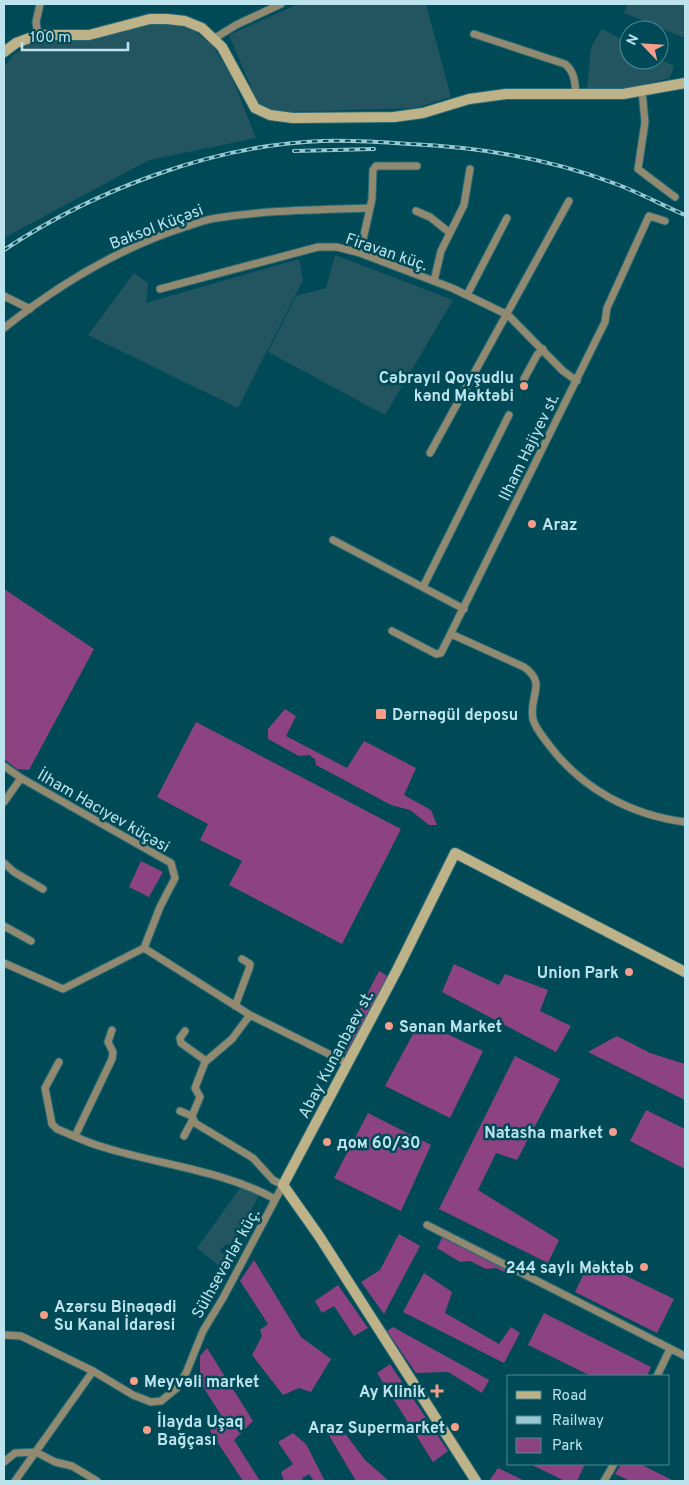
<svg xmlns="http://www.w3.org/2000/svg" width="689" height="1485" viewBox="0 0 689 1485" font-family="Overpass,sans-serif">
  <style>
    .built { fill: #235560 }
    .green { fill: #8d4382 }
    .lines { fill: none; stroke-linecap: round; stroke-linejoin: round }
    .street-casing { stroke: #266975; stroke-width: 9 }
    .secondary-casing { stroke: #266975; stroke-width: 12 }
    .street { stroke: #928a70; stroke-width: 7 }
    .secondary { stroke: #beb289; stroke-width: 10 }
    .rail-casing { stroke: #99c7d1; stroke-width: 4 }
    .rail { stroke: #004a57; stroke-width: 2; stroke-dasharray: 5.5; stroke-linecap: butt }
    .poi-dot { fill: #f49e8a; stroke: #004a57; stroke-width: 2 }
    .labels { text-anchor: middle; stroke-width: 5; stroke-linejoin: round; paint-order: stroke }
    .street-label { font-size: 16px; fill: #bde4ed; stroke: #004a57 }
    .poi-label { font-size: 16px; font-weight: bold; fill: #bde4ed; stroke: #004a57; text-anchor: start }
  </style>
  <rect width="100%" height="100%" fill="#004a57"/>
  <path class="built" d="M298,4H426L451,97L415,108L283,112L267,109L257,101L229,35Z
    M627,4H685V38L624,13Z
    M170,22L194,31L212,45L230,73L256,138L149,160L4,238V67L13,55L32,42L84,40L145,24Z
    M602,29L629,43V60H659V58L674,66L670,78L626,89L587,90L591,47Z
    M335,255L453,300L385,415L268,352L296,296L326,288Z
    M299,259L303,280L238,408L88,335L134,273L148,283L146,303Z
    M240,1188L259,1195L233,1246L226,1244L220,1251L226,1256L218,1265L197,1248Z"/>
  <path class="green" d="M4,589L94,649L29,770L17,769L4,759Z
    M285,709L296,716L286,736L347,768L364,741L416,768L404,795L431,810L437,825H429L410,810L391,805L316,765L315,759L309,755L299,756L268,739V729Z
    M196,722L401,829L342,944L229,885L242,861L200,840L208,824L157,797Z
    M141,861L163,872L149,897L129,887Z
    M454,964L499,985L505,974L548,990L540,1011L571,1026L556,1052L442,992Z
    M379,971L391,978L350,1056L338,1050Z
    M420,1021L483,1051L450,1118L385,1086Z
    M617,1036L650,1053L685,1064V1100L588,1052Z
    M515,1056L560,1079L517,1160L496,1153L478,1190L559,1240L548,1263L439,1209Z
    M646,1110L685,1129V1169L630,1141Z
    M368,1113L431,1145L401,1211L334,1178Z
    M446,1230L514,1264L509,1274L496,1268L486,1269L470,1261L460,1262L437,1248Z
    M399,1234L420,1246L384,1314L361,1282L380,1270Z
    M591,1259L674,1299L657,1333L575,1292Z
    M254,1260L301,1337L331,1359L311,1392L299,1388L283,1395L252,1355L262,1336L260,1330L268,1324L240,1281Z
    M424,1273L452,1292L445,1313L499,1344L511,1327L520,1333L504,1363L403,1312Z
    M338,1285L368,1328L354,1336L334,1306L322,1313L315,1301Z
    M544,1313L651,1367L647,1376H591L528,1345Z
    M393,1327L489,1380L482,1393L448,1372L416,1373L387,1331Z
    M207,1348L253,1421L234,1440L260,1481H243L210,1431L221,1415L200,1382V1356Z
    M390,1364L448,1451L433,1462L377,1373Z
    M338,1424L365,1460L389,1481H356L327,1432Z
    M293,1433L306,1444L325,1481H314L309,1474L302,1478L304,1481H284L281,1472L293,1464L278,1442Z
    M530,1464H585L577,1481H565Z
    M621,1464H640L674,1481H630L615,1474Z
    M498,1468L525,1481H489Z"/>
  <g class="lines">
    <g class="street-casing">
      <path id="street" d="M474,34L565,64C575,72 575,83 576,95
        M38,35L36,22L40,4
        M215,38L236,25L281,4
        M642,91L645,122L638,169L675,197
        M416,211L430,217L450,233
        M360,253L372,199L373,170L376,166H417
        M434,281L441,251L464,205L470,169
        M160,289L318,247H337L360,253L452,288L508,315L563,371L577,381
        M467,295L507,218
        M4,296L30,309
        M4,328C58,285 119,248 185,227C195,224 206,219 217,218C267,210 318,210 369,208
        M524,379L537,355L543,349
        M430,453L569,201
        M333,540L464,609
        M423,587L509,415
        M392,631L436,654L441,653L605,322L607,308L649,216L665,221
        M451,634L524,667C548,684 528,696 533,719C535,728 543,737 549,745C582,789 631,815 685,822
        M4,766L21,778L171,863L175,878L160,907L144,948
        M4,802L21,778
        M4,863L14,872L43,889
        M4,926L31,941
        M4,963L63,989L144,948L250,1015L347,1063
        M235,1006L249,969L250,964L242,959
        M185,1031L180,1038L181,1043L206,1061
        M59,1062L45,1088L52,1124L57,1129C72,1135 87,1143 103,1147C160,1165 222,1170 275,1199
        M180,1111L192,1116
        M75,1136L112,1059L113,1052L108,1042L112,1030
        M184,1136L192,1121
        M427,1225L685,1356
        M4,1335L21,1336L93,1371
        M657,1376L670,1349
        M4,1462L15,1453L36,1452L55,1462L72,1466L97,1481
        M15,1481L93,1371L133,1395L151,1402L161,1401L177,1388L186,1373L203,1331L223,1298L283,1185L273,1180L253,1158L195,1123L192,1116L200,1097L195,1088L205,1062L232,1039L250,1015
        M604,1481L614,1464"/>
    </g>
    <g class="secondary-casing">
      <path id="secondary" d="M4,52L16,43L38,35H89L150,19H167L185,21L202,28L222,47L255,108L270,115L293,118L394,117L423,113L469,99L506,94H623L685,83
        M476,1481L319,1236L283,1185L397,970L455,853L685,972"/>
    </g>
    <use href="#street" class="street"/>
    <use href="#secondary" class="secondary"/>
    <g class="rail-casing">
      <path id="rail" d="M294,151L374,149
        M4,250C94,190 214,145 322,141C351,140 381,142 409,144C479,147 551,159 616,184C640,193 662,205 685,215"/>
    </g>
    <use href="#rail" class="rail"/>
  </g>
  <g class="poi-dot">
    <circle cx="524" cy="386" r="5"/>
    <circle cx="532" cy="524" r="5"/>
    <rect x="375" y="708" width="12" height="12" rx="2.5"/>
    <circle cx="629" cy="972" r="5"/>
    <circle cx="389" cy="1026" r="5"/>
    <circle cx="613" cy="1132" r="5"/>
    <circle cx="327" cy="1142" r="5"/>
    <circle cx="644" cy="1267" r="5"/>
    <circle cx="44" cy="1315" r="5"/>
    <circle cx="134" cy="1381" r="5"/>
    <path d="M434.5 1383.5h5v5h5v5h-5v5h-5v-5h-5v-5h5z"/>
    <circle cx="455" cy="1427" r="5"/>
    <circle cx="147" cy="1430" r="5"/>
  </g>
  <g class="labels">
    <g class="street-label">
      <text transform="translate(156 226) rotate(-21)" y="6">Baksol Küçəsi</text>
      <text transform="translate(387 251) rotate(19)" y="6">Firavan küç.</text>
      <text transform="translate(528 447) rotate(-64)" y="6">Ilham Hajiyev st.</text>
      <text transform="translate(104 810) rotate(30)" y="6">İlham Hacıyev küçəsi</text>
      <text transform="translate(335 1054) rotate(-62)" y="6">Abay Kunanbaev st.</text>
      <text transform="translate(225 1263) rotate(-61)" y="6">Sülhsevərlər küç.</text>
    </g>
    <g class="poi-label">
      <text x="514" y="383" text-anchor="end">Cəbrayıl Qoyşudlu<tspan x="514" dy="18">kənd Məktəbi</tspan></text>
      <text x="542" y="530">Araz</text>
      <text x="392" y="720">Dərnəgül deposu</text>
      <text x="619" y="978" text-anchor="end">Union Park</text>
      <text x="399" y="1032">Sənan Market</text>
      <text x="603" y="1138" text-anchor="end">Natasha market</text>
      <text x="337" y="1148">дом 60/30</text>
      <text x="634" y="1273" text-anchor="end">244 saylı Məktəb</text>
      <text x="54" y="1312">Azərsu Binəqədi<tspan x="54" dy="18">Su Kanal İdarəsi</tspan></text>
      <text x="144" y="1387">Meyvəli market</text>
      <text x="426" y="1397" text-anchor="end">Ay Klinik</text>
      <text x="157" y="1427">İlayda Uşaq<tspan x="157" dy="18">Bağçası</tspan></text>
      <text x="445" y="1433" text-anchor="end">Araz Supermarket</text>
    </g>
  </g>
  <rect width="689" height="1485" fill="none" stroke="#bde4ed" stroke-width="10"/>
  <rect x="507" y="1375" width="162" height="90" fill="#004a57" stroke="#4c8893"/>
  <rect x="516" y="1391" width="25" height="8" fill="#beb289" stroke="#4c8893"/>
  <text x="552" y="1400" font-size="15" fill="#bde4ed">Road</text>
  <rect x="516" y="1416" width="25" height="8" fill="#99c7d1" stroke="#4c8893"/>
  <text x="552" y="1425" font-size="15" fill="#bde4ed">Railway</text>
  <rect x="516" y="1438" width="25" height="15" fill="#8d4382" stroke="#4c8893"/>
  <text x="552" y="1450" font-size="15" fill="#bde4ed">Park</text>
  <g transform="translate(644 45) rotate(295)"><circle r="24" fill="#004a57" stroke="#4c8893"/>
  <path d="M0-4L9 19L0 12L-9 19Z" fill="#f49e8a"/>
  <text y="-8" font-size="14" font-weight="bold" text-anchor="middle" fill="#bde4ed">N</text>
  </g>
  <path d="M22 42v8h106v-8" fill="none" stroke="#bde4ed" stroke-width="2.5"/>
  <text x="30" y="42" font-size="15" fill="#bde4ed" stroke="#004a57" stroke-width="4" paint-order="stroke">100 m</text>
</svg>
